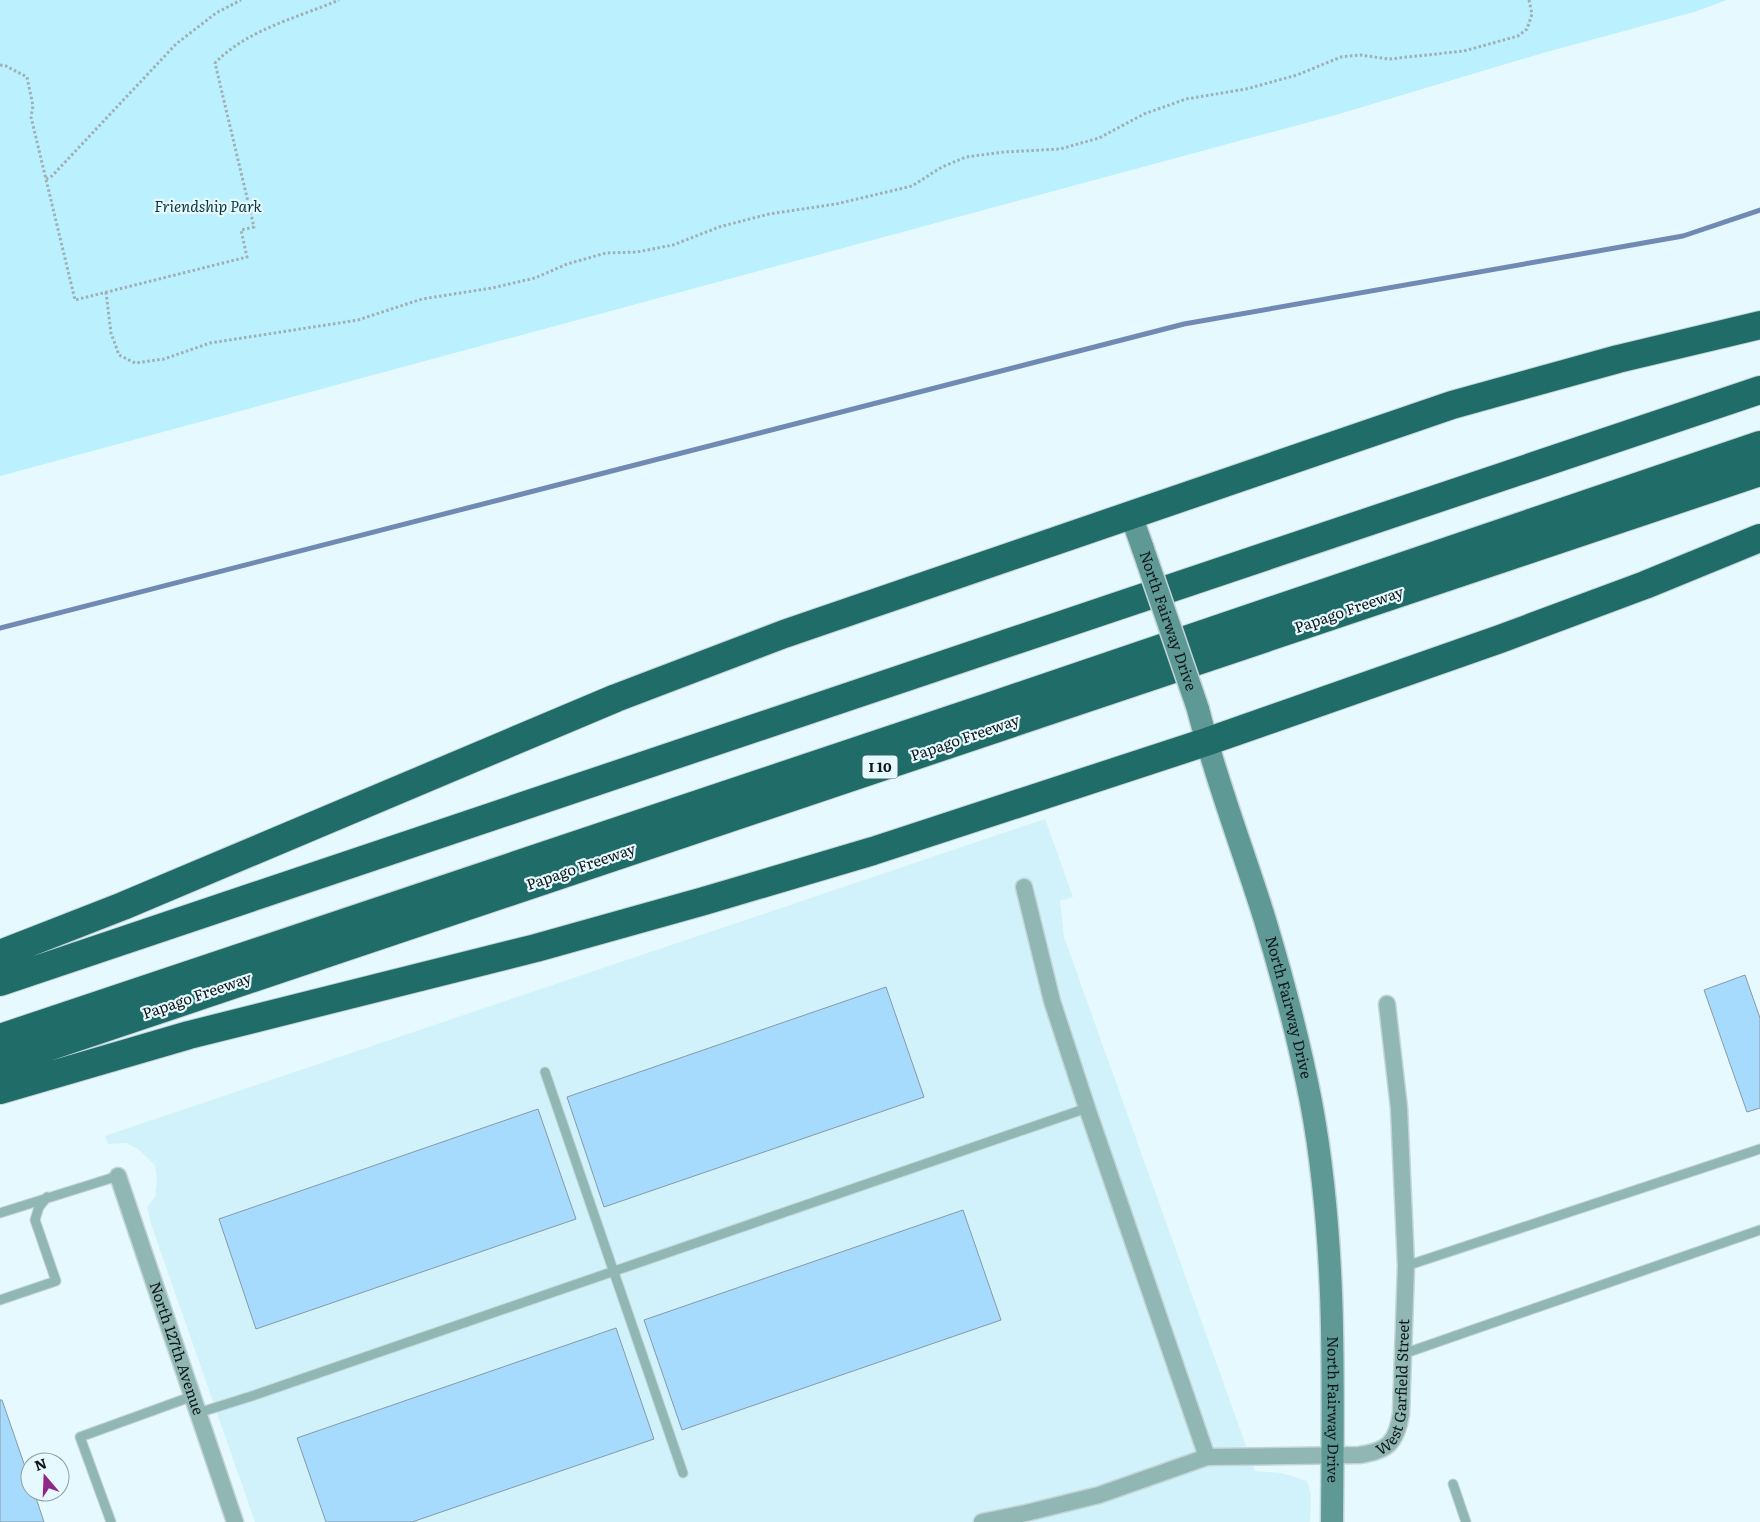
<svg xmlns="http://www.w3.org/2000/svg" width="1760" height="1522" viewBox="0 0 1760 1522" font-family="Literata,serif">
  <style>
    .built { fill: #d1f2fa }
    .green { fill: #bbf1fe }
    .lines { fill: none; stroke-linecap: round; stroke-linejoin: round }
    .stream { stroke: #708ab3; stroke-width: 5 }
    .building { fill: #a6dbfe; stroke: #8899a5 }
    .lane-casing { stroke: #c4d5d9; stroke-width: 11 }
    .street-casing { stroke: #c4d5d9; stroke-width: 19 }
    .secondary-casing { stroke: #c4d5d9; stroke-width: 25 }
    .highway-casing { stroke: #c4d5d9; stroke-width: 30 }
    .path { stroke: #a0afb3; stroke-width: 3; stroke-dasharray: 2.5 2.5; stroke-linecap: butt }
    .lane { stroke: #91b7b5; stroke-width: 9 }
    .street { stroke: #91b7b5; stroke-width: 16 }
    .secondary { stroke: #5e9996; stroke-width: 22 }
    .highway { stroke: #1f6c69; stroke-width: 28 }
    .secondary-bridge-casing { stroke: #c4d5d9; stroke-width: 25; stroke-linecap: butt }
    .secondary-bridge { stroke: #5e9996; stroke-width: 22 }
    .labels { text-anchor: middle; stroke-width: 4.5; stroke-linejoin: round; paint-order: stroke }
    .shield { fill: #e6f9fe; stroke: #505b5e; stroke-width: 1 }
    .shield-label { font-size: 14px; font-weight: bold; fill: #0f1719 }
    .park-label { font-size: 15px; font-style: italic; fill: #09353e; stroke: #e6f9fe }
    .street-label { font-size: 15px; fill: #0f1719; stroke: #e6f9fe }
  </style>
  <rect width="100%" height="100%" fill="#e6f9fe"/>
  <path class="built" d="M1045,819L1073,897L1060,901L1064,937L1255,1471L1282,1473L1307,1481L1311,1494L1310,1522H255L151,1224L147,1207L155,1197L157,1179L155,1165L138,1149L126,1143L108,1144L105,1136Z"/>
  <path class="green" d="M0,0H1727L1694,12L1543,53L1339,114L0,476Z"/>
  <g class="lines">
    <path class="stream" d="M0,628L1184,324L1683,236L1760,210"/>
  </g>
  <path class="building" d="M1745,975L1760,1018V1108L1747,1112L1704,990Z
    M886,987L924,1097L604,1207L567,1097Z
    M538,1109L576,1219L256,1329L219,1219Z
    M963,1210L1001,1320L682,1430L644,1320Z
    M616,1328L654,1439L412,1522H326L297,1438Z
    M0,1400H2L30,1481V1492H34L44,1522H0Z"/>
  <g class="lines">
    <g class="lane-casing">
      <path id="lane" d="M545,1072L683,1473
        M0,1213L118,1176
        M1406,1266L1760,1149
        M0,1300L56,1281L35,1220L39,1207L47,1197
        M1403,1354L1760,1230
        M198,1413L255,1395L1087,1108
        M1453,1484L1466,1522
        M111,1522L80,1437L193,1396"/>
    </g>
    <g class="street-casing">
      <g id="street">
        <path d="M1024,887L1052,1001L1087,1108L1207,1457"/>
        <path id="s1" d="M118,1176L235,1522"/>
        <path id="s2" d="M982,1522L1026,1513L1099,1495L1207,1457L1359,1455C1388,1451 1396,1443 1401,1414L1406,1266L1399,1108L1387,1004"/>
      </g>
    </g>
    <g class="secondary-casing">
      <g id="secondary">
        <path d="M1131,515L1143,549"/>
        <path id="s3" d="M1198,709C1216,781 1243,849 1265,920C1283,980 1299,1040 1311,1102C1337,1240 1333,1382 1332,1522"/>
      </g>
    </g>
    <g class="highway-casing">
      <path id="highway" d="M0,954L123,906L616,698L784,634L1452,405L1618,359L1760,325
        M0,982L1760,390
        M0,1038L994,705L1760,445
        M0,1063L1760,472
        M0,1090L189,1035L536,948L704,901L873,851L1206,742L1500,639L1645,585L1760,538"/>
    </g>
    <path class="path" d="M0,65L6,66L27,77L33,106L31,117L75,300L247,257L241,230L254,227L215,63C248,29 297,18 339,0
      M46,179L52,176L176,44L216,13L241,0
      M106,292L111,333L119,355L135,363L164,359L210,343L358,320L422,299L492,288L535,278L567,264L606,253L637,252L673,245L719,227L769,214L836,204L912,186L942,167L966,157L1004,152L1060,149L1099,138L1144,114L1186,99L1246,89L1297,75L1341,57L1360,55L1389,59L1464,51L1518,36L1527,29L1532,14L1529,0"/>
    <use href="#lane" class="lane"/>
    <use href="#street" class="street"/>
    <use href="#secondary" class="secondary"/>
    <use href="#highway" class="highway"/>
    <g class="secondary-bridge-casing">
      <g id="secondary-bridge">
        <path id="s4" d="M1143,549L1198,709"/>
      </g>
    </g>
    <use href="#secondary-bridge" class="secondary-bridge"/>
  </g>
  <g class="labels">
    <rect class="shield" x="862.5" y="755.5" width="35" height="23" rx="4"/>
    <g class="shield-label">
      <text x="880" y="772">I 10</text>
    </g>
    <g class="park-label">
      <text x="208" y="212">Friendship Park</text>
    </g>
    <g class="street-label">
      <text transform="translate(1349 610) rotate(-19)" y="5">Papago Freeway</text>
      <text dy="5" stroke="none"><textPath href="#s4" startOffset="76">North Fairway Drive</textPath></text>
      <text transform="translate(965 738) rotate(-19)" y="5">Papago Freeway</text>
      <text transform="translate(581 867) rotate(-19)" y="5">Papago Freeway</text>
      <text transform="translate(197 996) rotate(-19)" y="5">Papago Freeway</text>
      <text dy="5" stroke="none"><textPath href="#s3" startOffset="312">North Fairway Drive</textPath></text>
      <text dy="5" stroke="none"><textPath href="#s1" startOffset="182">North 127th Avenue</textPath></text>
      <text dy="5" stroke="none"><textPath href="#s2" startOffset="476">West Garfield Street</textPath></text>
      <text dy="5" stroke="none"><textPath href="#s3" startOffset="718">North Fairway Drive</textPath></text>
    </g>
  </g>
  <g transform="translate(45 1477) rotate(341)"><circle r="24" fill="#e6f9fe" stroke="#909fa2"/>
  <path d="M0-4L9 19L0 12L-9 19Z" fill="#912689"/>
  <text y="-8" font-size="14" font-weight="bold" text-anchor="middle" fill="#0f1719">N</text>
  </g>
</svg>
